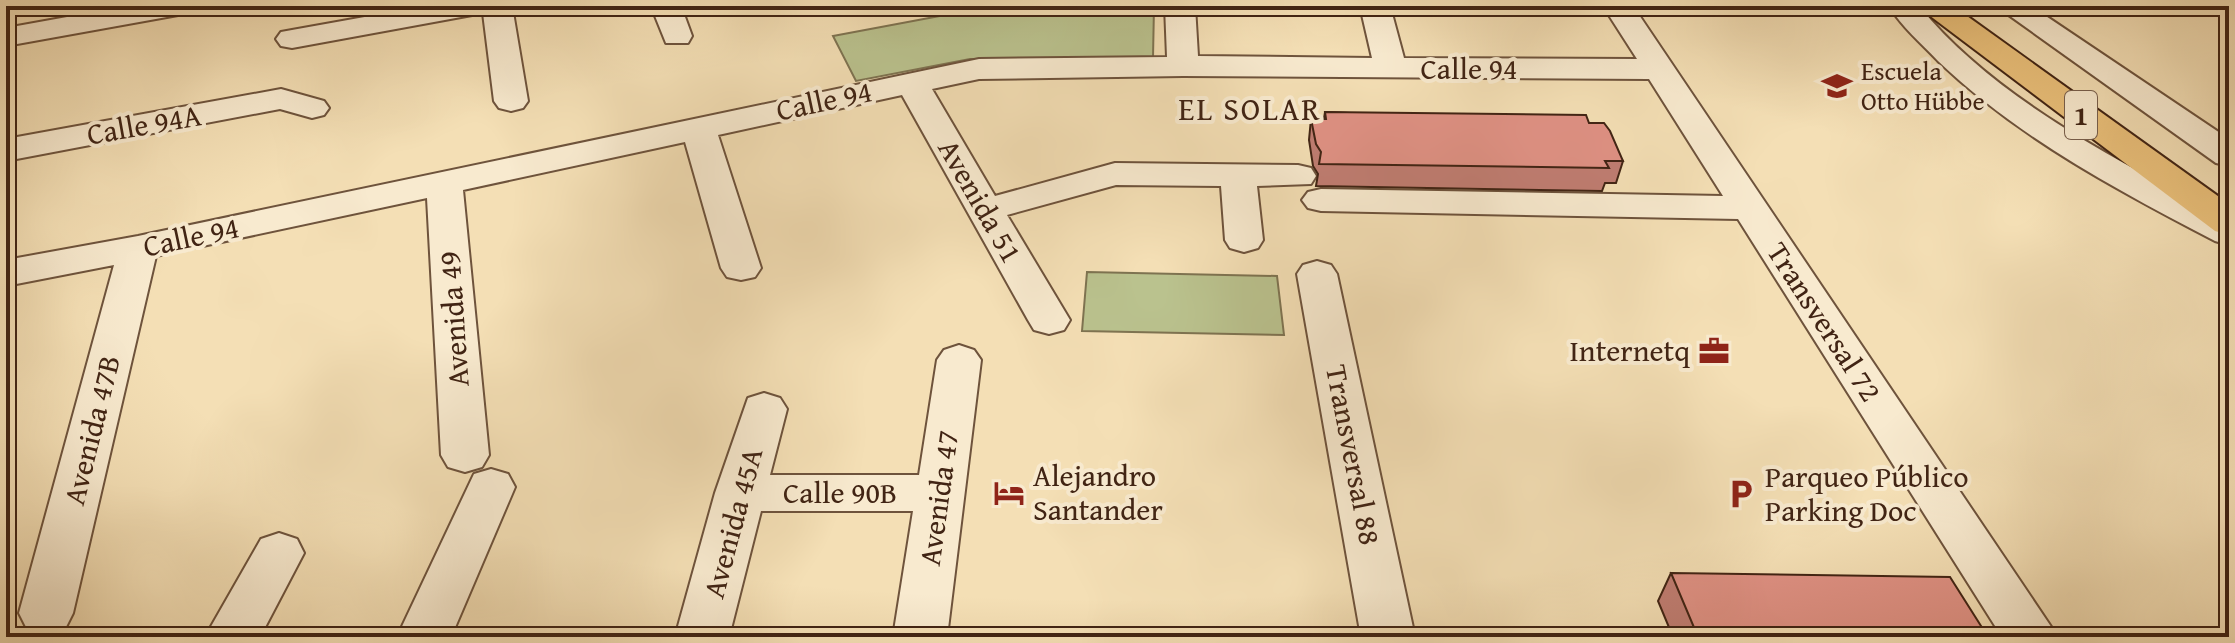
<svg xmlns="http://www.w3.org/2000/svg" width="2235" height="643" viewBox="0 0 2235 643" font-family="'Gentium Book Plus',serif">
  <style>
    .green { fill: #bac28e; stroke: #7e7351; stroke-width: 2 }
    .lines { fill: none; stroke-linecap: round; stroke-linejoin: round }
    .minor-casing { stroke: #6e533c; stroke-width: 4 }
    .highway-casing { stroke: #412414; stroke-width: 4 }
    .minor { fill: #f8eacf; fill-rule: evenodd }
    .highway { fill: #eac07a; fill-rule: evenodd }
    .wall { fill: #c07d72; stroke: #412414; stroke-width: 2 }
    .building { fill: #df9184; stroke: #412414; stroke-width: 2 }
    .labels { text-anchor: middle; stroke-width: 8; stroke-linejoin: round; paint-order: stroke }
    .far-poi-label { font-size: 26px; fill: #412414; stroke: #f8eacf; text-anchor: start }
    .shield { fill: #f8eacf; stroke: #785f4c; stroke-width: 2 }
    .shield-label { font-size: 28px; font-weight: bold; fill: #412414 }
    .street-label { font-size: 30px; fill: #412414; stroke: #f8eacf }
    .poi-label { font-size: 30px; fill: #412414; stroke: #f8eacf; text-anchor: start }
    .neighbourhood-label { font-size: 32px; letter-spacing: 2px; fill: #412414; stroke: #f8eacf }
  </style>
  <rect width="100%" height="100%" fill="#f4dfb5"/>
  <filter id="stains"><feTurbulence type="fractalNoise" baseFrequency=".0025" numOctaves="4"/><feColorMatrix values="0 0 0 0 .2 0 0 0 0 .09 0 0 0 0 .02 0 0 0 .5 -.17"/></filter>
  <radialGradient id="worn" r=".72"><stop offset=".6" stop-color="#630" stop-opacity="0"/><stop offset="1" stop-color="#630" stop-opacity=".3"/></radialGradient>
  <path class="green" d="M993,6H1154L1153,58L970,59L856,81L833,36Z
    M1087,272L1277,276L1284,335L1082,331Z"/>
  <g class="lines">
    <g class="minor-casing">
      <path id="minor" d="M128,6H193L189,12L178,15L6,46V28Z
        M426,6H512L528,101L523,108L511,111L499,108L494,101L483,13L292,48L281,46L276,39L281,32L292,30Z
        M651,6H681L692,36L688,43H666Z
        M1165,6H1195L1198,56L1372,58L1360,6H1390L1404,58L1637,59L1603,6H1633L2058,637H2002L1738,219L1321,211L1308,208L1302,200L1308,192L1321,189L1723,196L1649,79L1183,76L979,79L932,89L995,196L1115,163L1298,165L1311,168L1316,176L1311,184L1257,186L1263,240L1258,248L1244,252L1230,248L1225,240L1221,186L1116,185L1007,215L1070,320L1064,330L1049,334L1034,330L1028,320L902,95L718,135L761,268L755,277L741,280L727,277L721,268L685,142L463,190L489,455L482,467L465,472L448,467L441,455L427,198L156,256L73,613L65,629L46,635L27,629L19,613L114,265L6,286V260L138,236L979,59L1167,57Z
        M1889,6H1919C1993,98 2125,166 2229,218V245L2215,241C2117,190 2019,138 1938,61C1921,43 1902,27 1889,6Z
        M1996,6H2031L2229,139V166L2216,163Z
        M281,89L324,101L329,108L324,115L312,118L280,109L6,161V139Z
        M1317,261L1331,265L1337,274L1415,637H1361L1297,274L1303,265Z
        M959,345L974,350L981,360L947,637H893L913,511H761L729,637H675L715,493L748,398L764,393L780,398L787,409L770,475H919L937,360L944,350Z
        M491,469L508,474L515,487L451,637H397L474,474Z
        M279,533L297,539L304,553L260,637H205L261,539Z"/>
    </g>
    <g class="highway-casing">
      <path id="highway" d="M1917,6H1953L2229,204V235L2215,231Z"/>
    </g>
    <use href="#minor" class="minor"/>
    <use href="#highway" class="highway"/>
  </g>
  <path class="wall" d="M1325,112L1589,123L1623,161L1616,183H1605L1602,191L1316,186L1318,174L1313,166L1309,140L1311,119H1324Z
    M1671,573L1988,637H1673L1658,601Z"/>
  <path class="building" d="M1325,112L1586,115L1589,123H1604L1610,131L1623,161H1605L1609,168L1319,164L1321,152L1316,144L1311,119H1326Z
    M1671,573L1950,577L1988,637H1698Z"/>
  <defs>
    <g id="school-bare" transform="scale(2.4)"><path d="M0-5L7-2L0 1L-7-2ZM-4 1L0 2.5L4 1V4Q0 6-4 4Z" fill="#8f2418" stroke="#f8eacf" stroke-width="2.5" paint-order="stroke"/></g>
    <g id="office-bare" transform="scale(2.4)"><path d="M-6-3h4V-5.5h4V-3h4V5H-6ZM-1-4.5V-3h2v-1.5ZM-6 0V1H6V0Z" fill="#8f2418" stroke="#f8eacf" stroke-width="2.5" paint-order="stroke"/></g>
    <g id="hotel-bare" transform="scale(2.4)"><path d="M-6-4.5h1.5V1H6V5H4.5V3h-9V5H-6ZM-4 0a1.8 1.8 0 1 1 3.6 0ZM.5 0V-2.5h3Q6-2.5 6 0Z" fill="#8f2418" stroke="#f8eacf" stroke-width="2.5" paint-order="stroke"/></g>
    <g id="parking-bare" transform="scale(2.4)"><path d="M-3.5-5.5H1a3.5 3.5 0 0 1 0 7H-1V5.5H-3.5ZM-1-3.4V-.6H.8a1.4 1.4 0 0 0 0-2.8Z" fill="#8f2418" stroke="#f8eacf" stroke-width="2.5" paint-order="stroke"/></g>
  </defs>
  <g fill-rule="evenodd">
    <use href="#school-bare" x="1837" y="86"/>
    <use href="#office-bare" x="1714" y="351"/>
    <use href="#hotel-bare" x="1009" y="493"/>
    <use href="#parking-bare" x="1741" y="494"/>
  </g>
  <g class="labels">
    <g class="far-poi-label">
      <text x="1861" y="80">Escuela<tspan x="1861" dy="30">Otto Hübbe</tspan></text>
    </g>
    <rect class="shield" x="2065" y="91" width="32" height="48" rx="6"/>
    <g class="shield-label">
      <text x="2081" y="125">1</text>
    </g>
    <g class="street-label">
      <text x="1469" y="79">Calle 94</text>
      <text transform="translate(824 101) rotate(-12)" y="10">Calle 94</text>
      <text transform="translate(144 125) rotate(-10)" y="10">Calle 94A</text>
      <text transform="translate(980 201) rotate(60)" y="10">Avenida 51</text>
      <text transform="translate(191 237) rotate(-12)" y="10">Calle 94</text>
      <text transform="translate(454 319) rotate(-94)" y="10">Avenida 49</text>
      <text transform="translate(1824 322) rotate(57)" y="10">Transversal 72</text>
      <text transform="translate(92 430) rotate(-76)" y="10">Avenida 47B</text>
      <text transform="translate(1353 455) rotate(79)" y="10">Transversal 88</text>
      <text x="840" y="503">Calle 90B</text>
      <text transform="translate(939 498) rotate(-82)" y="10">Avenida 47</text>
      <text transform="translate(733 523) rotate(-75)" y="10">Avenida 45A</text>
    </g>
    <g class="poi-label">
      <text x="1690" y="361" text-anchor="end">Internetq</text>
      <text x="1033" y="486">Alejandro<tspan x="1033" dy="34">Santander</tspan></text>
      <text x="1765" y="487">Parqueo Público<tspan x="1765" dy="34">Parking Doc</tspan></text>
    </g>
    <g class="neighbourhood-label">
      <text x="1250" y="120">EL SOLAR</text>
    </g>
  </g>
  <rect width="2235" height="643" fill="none" stroke="#f4dfb5" stroke-width="32"/>
  <rect x="8" y="8" width="2219" height="627" fill="none" stroke="#412414" stroke-width="4"/>
  <rect x="16" y="16" width="2203" height="611" fill="none" stroke="#412414" stroke-width="2"/>
  <rect width="100%" height="100%" filter="url(#stains)"/>
  <rect width="100%" height="100%" fill="url(#worn)"/>
</svg>
